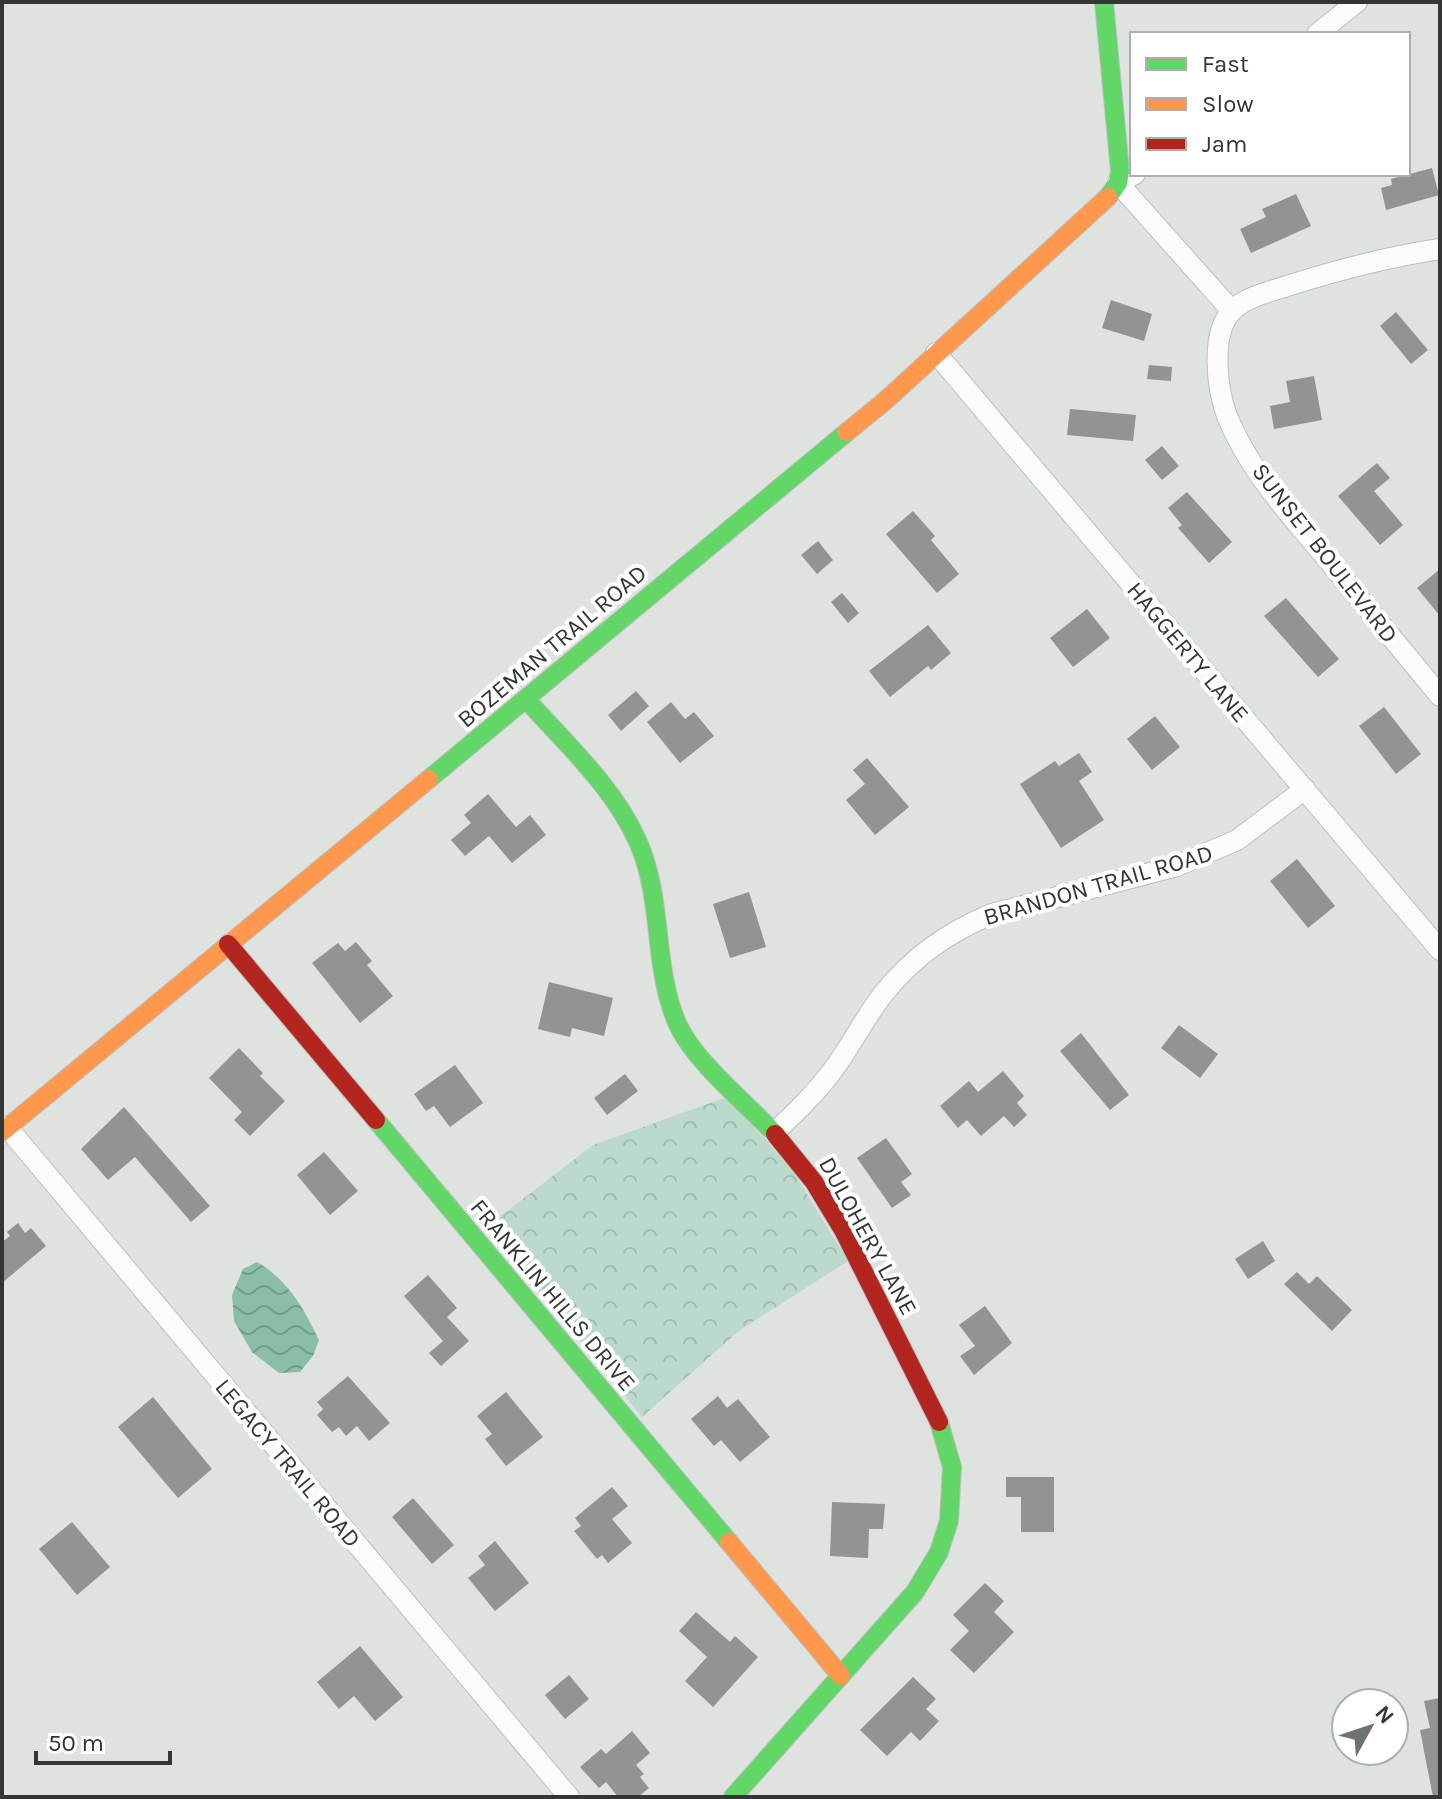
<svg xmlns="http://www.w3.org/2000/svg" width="1442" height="1799" viewBox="0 0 1442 1799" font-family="Karla,sans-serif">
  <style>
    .park { fill: url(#park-crowns) }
    .water { fill: url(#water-waves) }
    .building { fill: #909492 }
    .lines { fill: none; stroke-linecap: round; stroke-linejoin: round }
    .street-casing { stroke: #bbbfbd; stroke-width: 22 }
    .fast-casing { stroke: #bbbfbd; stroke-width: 20 }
    .slow-casing { stroke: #bbbfbd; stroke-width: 20 }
    .jam-casing { stroke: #bbbfbd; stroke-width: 20 }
    .street { stroke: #fafbfa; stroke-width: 20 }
    .fast { stroke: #63d668; stroke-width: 18 }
    .slow { stroke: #ff974d; stroke-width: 18 }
    .jam { stroke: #b3261e; stroke-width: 18 }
    .labels { text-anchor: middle; stroke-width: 8; stroke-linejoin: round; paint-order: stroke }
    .street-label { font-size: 24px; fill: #323634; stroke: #fff }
  </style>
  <defs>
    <pattern id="park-crowns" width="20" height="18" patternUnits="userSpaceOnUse" patternTransform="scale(2)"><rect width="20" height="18" fill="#bcdacb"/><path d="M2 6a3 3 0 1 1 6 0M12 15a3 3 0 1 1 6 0" fill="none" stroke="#a2bcaf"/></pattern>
    <pattern id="water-waves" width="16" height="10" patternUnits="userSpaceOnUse" patternTransform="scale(2)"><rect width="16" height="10" fill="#8bbea7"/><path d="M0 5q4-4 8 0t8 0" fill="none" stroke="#729b89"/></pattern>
  </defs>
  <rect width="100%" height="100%" fill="#dee3e0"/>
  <path class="park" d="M727,1097L793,1171L848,1261L740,1330L642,1417L488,1226L593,1145Z"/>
  <path class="water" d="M257,1262C288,1280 304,1309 319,1340L313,1356L300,1372L279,1373L252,1352L234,1321L232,1295L243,1269Z"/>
  <path class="building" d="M1432,168L1439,195L1386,210L1381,188L1392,185L1391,179Z
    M1296,194L1311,226L1251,253L1240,229L1266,217L1262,209Z
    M1111,300L1152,314L1144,341L1102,328Z
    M1396,312L1428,350L1411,364L1380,326Z
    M1149,365L1172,367L1171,381L1147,379Z
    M1314,376L1322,420L1274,429L1270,406L1290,402L1286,381Z
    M1070,409L1136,415L1133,441L1067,435Z
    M1162,446L1179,466L1162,480L1145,460Z
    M1377,463L1390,478L1374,491L1403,525L1380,545L1338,496Z
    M1187,492L1232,542L1209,563L1178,528L1182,525L1168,508Z
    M913,511L935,536L931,540L959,574L937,593L886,534Z
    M818,541L833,560L817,574L801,555Z
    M1440,569V616L1417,588Z
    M842,593L859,613L848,623L831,602Z
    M1286,598L1339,659L1318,677L1264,616Z
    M1087,609L1110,638L1073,667L1050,638Z
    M928,625L951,653L931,670L928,666L890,697L869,671Z
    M636,691L649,706L621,731L608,715Z
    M671,702L685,719L694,712L714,736L680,763L647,722Z
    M1384,707L1421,754L1396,774L1359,726Z
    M1155,716L1180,747L1152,770L1127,739Z
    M1079,753L1092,772L1079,781L1104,820L1061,848L1020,784L1055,761L1059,766Z
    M867,758L909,807L875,835L846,800L865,784L853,770Z
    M488,794L516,827L530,815L546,835L512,863L489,836L465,856L451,840L471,823L464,815Z
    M1297,859L1335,906L1308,928L1270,881Z
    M749,892L766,947L730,958L713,904Z
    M356,942L372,961L367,965L393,996L360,1023L312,963L338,943L345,951Z
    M549,982L613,998L604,1036L572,1028L570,1037L538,1029Z
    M1179,1025L1218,1054L1200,1078L1161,1048Z
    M1081,1033L1129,1095L1110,1110L1060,1051Z
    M239,1048L263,1073L260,1076L285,1101L250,1136L234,1120L242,1112L209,1078Z
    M455,1065L483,1103L450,1127L434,1106L426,1111L414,1094Z
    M1003,1071L1024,1096L1017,1103L1027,1115L1014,1127L1004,1116L981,1136L967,1120L958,1128L940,1106L969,1081L978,1092Z
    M625,1074L638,1091L607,1115L594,1098Z
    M124,1107L210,1206L191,1222L135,1157L108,1180L81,1149Z
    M886,1138L912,1174L901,1182L911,1195L892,1208L857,1158Z
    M324,1152L358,1191L330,1215L297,1175Z
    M18,1223L25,1233L31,1228L46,1246L2,1283V1242L10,1236L7,1232Z
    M1263,1241L1275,1261L1248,1279L1235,1259Z
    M1297,1272L1309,1284L1317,1276L1352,1310L1332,1331L1284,1284Z
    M428,1275L457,1308L447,1317L469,1341L441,1366L429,1353L443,1341L404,1296Z
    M985,1306L1012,1343L974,1375L960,1356L975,1346L959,1325Z
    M348,1376L390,1423L369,1441L357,1426L346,1436L339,1427L332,1432L317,1415L323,1409L317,1402Z
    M506,1392L543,1437L506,1466L485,1439L492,1434L477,1416Z
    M718,1396L727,1408L738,1399L770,1437L740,1462L721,1440L714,1446L691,1419Z
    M153,1397L212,1469L178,1498L118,1427Z
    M1006,1477H1054V1532H1021V1497H1006Z
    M612,1487L628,1506L612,1519L632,1543L608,1563L602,1555L597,1559L574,1531L581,1526L575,1518Z
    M413,1498L454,1545L432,1564L392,1517Z
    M832,1502L885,1504L883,1529H869L868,1558L830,1556Z
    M72,1522L110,1567L77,1595L39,1549Z
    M495,1541L529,1583L495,1611L468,1578L485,1565L478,1556Z
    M985,1583L1004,1601L994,1612L1014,1632L974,1673L950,1650L969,1631L953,1615Z
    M696,1612L730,1642L735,1636L758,1657L713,1707L685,1681L707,1657L679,1631Z
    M360,1646L403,1697L375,1721L354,1696L339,1709L317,1682Z
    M569,1675L589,1699L565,1719L545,1695Z
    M913,1677L936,1699L926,1709L939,1721L920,1741L911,1732L887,1756L860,1730Z
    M1440,1698V1796L1433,1797L1420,1730L1430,1728L1424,1701Z
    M632,1731L650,1753L636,1765L644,1774L640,1777L649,1788L638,1797H618L606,1782L599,1788L580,1767L601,1749L606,1754Z"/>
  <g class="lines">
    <g class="street-casing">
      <path id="street" d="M1317,34L1357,2
        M1135,174L1118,183L1232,311
        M1440,249C1387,257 1337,270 1287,286C1269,292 1245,297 1232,311C1210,333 1217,389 1227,416C1248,468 1288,513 1324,555C1362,602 1401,649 1440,696
        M936,353L1440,950
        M7,1127L569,1797
        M774,1133C795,1113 816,1093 833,1070C851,1046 865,1017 884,993C912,958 950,931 992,914L1177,866L1237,840L1305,789"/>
    </g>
    <g class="fast-casing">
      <path id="fast" d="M1104,2L1120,171L1118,183L1108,197
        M526,699C565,743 614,787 638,842C664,900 652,967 678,1025C696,1063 746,1103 775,1134
        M429,779L847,432
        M376,1120L729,1542
        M733,1797L915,1592L939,1552L949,1521L952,1467L939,1422"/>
    </g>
    <g class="slow-casing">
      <path id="slow" d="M847,432L885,401L1108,197
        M2,1132L429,779
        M729,1542L841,1676"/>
    </g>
    <g class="jam-casing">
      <path id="jam" d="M228,944L376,1120
        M775,1134L814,1182L843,1230L939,1422"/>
    </g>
    <use href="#street" class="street"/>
    <use href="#fast" class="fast"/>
    <use href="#slow" class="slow"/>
    <use href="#jam" class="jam"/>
  </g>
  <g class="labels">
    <g class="street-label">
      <text transform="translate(1325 553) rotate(52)" y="8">SUNSET BOULEVARD</text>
      <text transform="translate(552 646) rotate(-40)" y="8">BOZEMAN TRAIL ROAD</text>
      <text transform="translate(1188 652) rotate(50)" y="8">HAGGERTY LANE</text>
      <text transform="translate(1098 885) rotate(-16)" y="8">BRANDON TRAIL ROAD</text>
      <text transform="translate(868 1236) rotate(61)" y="8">DULOHERY LANE</text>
      <text transform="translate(553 1295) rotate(50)" y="8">FRANKLIN HILLS DRIVE</text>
      <text transform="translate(288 1463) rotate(50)" y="8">LEGACY TRAIL ROAD</text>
    </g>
  </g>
  <rect width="1442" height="1799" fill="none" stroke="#323634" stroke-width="8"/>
  <rect x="1130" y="32" width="280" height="144" fill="#ffffff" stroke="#adafae" stroke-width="2"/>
  <rect x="1146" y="58" width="40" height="12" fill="#63d668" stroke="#adafae" stroke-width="2"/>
  <text x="1202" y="72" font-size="24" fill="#323634">Fast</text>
  <rect x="1146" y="98" width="40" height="12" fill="#ff974d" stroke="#adafae" stroke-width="2"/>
  <text x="1202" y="112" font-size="24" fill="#323634">Slow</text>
  <rect x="1146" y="138" width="40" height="12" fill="#b3261e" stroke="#adafae" stroke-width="2"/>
  <text x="1202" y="152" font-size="24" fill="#323634">Jam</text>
  <g transform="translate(1370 1727) rotate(50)"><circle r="38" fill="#ffffff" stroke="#adafae" stroke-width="2"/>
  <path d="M0-6L14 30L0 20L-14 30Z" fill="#6e7370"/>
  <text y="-12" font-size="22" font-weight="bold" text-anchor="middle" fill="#323634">N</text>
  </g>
  <path d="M36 1751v12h134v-12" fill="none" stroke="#323634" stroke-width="4"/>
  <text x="48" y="1751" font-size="24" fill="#323634" stroke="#ffffff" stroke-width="6" paint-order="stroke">50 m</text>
</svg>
